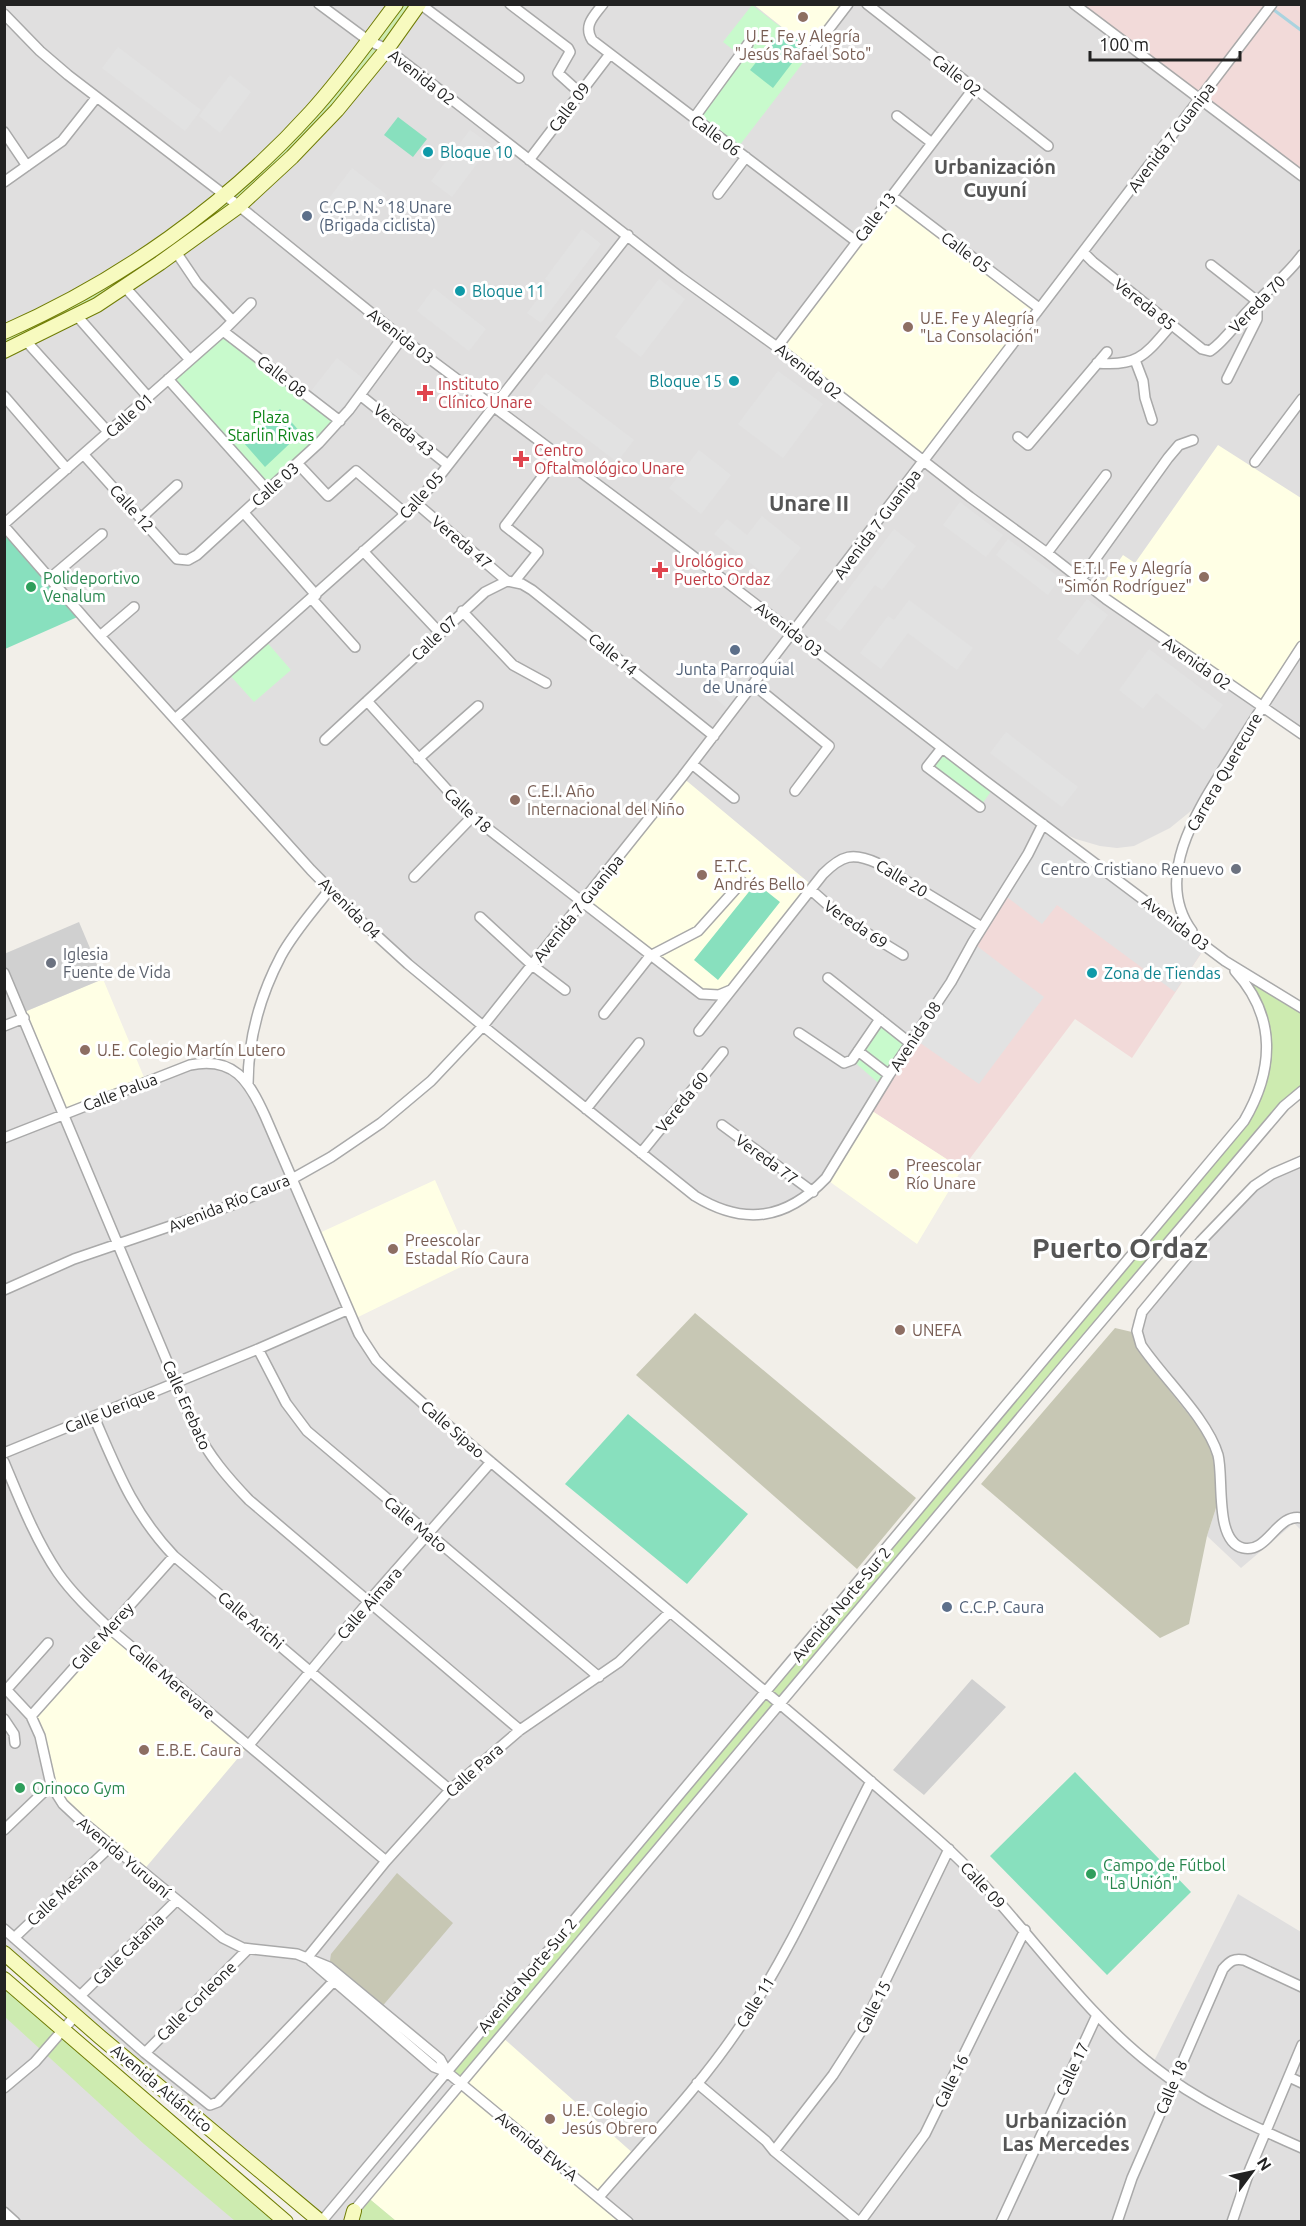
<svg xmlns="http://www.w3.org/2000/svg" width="1306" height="2226" viewBox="0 0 1306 2226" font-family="Ubuntu,sans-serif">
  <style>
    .residential { fill: #e0dfdf }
    .commercial { fill: #f2dad9 }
    .education { fill: #ffffe5 }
    .religious { fill: #d0d0d0 }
    .construction { fill: #c7c7b4 }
    .grass { fill: #cdebb0 }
    .park { fill: #c8facc }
    .pitch { fill: #88e0be }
    .parking { fill: #e2e2e2 }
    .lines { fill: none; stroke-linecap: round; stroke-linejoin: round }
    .stream { stroke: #aad3df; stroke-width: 3 }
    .street-casing { stroke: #a9a9a9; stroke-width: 12 }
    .secondary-casing { stroke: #707d05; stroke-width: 16 }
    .street { stroke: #fff; stroke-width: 9 }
    .secondary { stroke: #f7fabf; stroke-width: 14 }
    .education-dot { fill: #8d6e63; stroke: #fff; stroke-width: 2 }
    .culture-dot { fill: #0f9aa8; stroke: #fff; stroke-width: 2 }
    .service-dot { fill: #5c6f8a; stroke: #fff; stroke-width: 2 }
    .health-dot { fill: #e0444e; stroke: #fff; stroke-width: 2 }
    .leisure-dot { fill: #2e9e5b; stroke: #fff; stroke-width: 2 }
    .worship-dot { fill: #6b7280; stroke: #fff; stroke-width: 2 }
    .labels { text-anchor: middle; stroke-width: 6; stroke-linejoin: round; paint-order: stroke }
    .education-label { font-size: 16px; fill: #785e54; stroke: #fff; text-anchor: start }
    .street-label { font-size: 16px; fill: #222; stroke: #fff }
    .culture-label { font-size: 16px; fill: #0d838f; stroke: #fff; text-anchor: start }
    .service-label { font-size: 16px; fill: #4e5e75; stroke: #fff; text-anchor: start }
    .health-label { font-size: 16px; fill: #be3a42; stroke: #fff; text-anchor: start }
    .park-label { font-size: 16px; fill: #0c8416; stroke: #fff }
    .leisure-label { font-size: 16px; fill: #27864d; stroke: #fff; text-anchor: start }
    .worship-label { font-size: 16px; fill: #5b616d; stroke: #fff; text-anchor: end }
    .quarter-label { font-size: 20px; font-weight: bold; fill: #555; stroke: #fff }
    .district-label { font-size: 22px; font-weight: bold; fill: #555; stroke: #fff }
    .town-label { font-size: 28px; font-weight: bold; fill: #555; stroke: #fff }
  </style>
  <rect width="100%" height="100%" fill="#f2efe9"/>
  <path class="residential" d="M4,5H1074L1301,176V734L1261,708L1197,806L1170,828L1134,846L1117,848L1100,846L1076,839L1043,824L973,943V952L826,1179L771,1213L711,1206L362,922L5,526Z
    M4,973L63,1114L190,1065L222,1064L248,1084L376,1360L949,1849L1097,2015L1152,2065L1238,1894L1301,1932V2221H321L5,1953Z
    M1301,1156V1530L1294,1523L1241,1568L1207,1536L1216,1508L1210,1444L1197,1425L1142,1356L1132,1332L1133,1320L1142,1306L1189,1247L1259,1177Z
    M4,1979L286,2221H5Z"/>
  <path class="commercial" d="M1075,5H1301V176Z
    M1043,824L1206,946L1132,1058L1075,1019L962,1169L869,1109L973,952V943Z"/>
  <path class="education" d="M753,4L848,5L812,51Z
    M892,196L1039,308L925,461L777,347Z
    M1218,445L1301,498V646L1261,708L1097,592L1123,555L1135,563Z
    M682,777L814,887L731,990L701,994L583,903Z
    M103,979L146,1082L63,1114L22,1013Z
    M869,1109L962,1169L917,1244L826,1179Z
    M435,1180L471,1262L352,1320L315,1235Z
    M109,1628L249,1745L142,1872L56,1794L31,1716Z
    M501,2036L635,2155L599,2197L628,2221H396L366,2196Z"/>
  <path class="religious" d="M79,922L103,979L22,1013L5,973L4,954Z
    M972,1679L1006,1707L924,1795L893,1770Z"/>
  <path class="construction" d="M695,1313L916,1498L857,1569L636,1375Z
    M1115,1328L1132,1332L1142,1356L1197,1425L1210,1444L1219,1485L1216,1508L1207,1536L1189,1624L1160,1638L981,1484Z
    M397,1873L453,1923L380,2009L329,1967L331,1954Z"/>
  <path class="grass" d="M396,5H419L292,157L160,263L5,351L4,332L82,293L252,170Z
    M1225,961L1301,1008V1091L461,2084L447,2072L1244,1121L1267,1059L1259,1007Z
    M5,1979L284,2221H235L144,2144L5,2017Z
    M366,2196L396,2221L351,2222Z"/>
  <path class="park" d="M752,5L812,51L736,150L694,118L740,55L723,42Z
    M223,331L340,421L268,491L168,379Z
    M265,640L291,670L254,702L228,673Z
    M942,748L994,787L980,807L927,767Z
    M880,1019L910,1043L883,1087L852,1060Z"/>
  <path class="pitch" d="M783,28L805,46L773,88L750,70Z
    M398,117L427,139L413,157L384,135Z
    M280,409L301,433L265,467L243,442Z
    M4,526L82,615L5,649H4Z
    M756,883L780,902L718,980L694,960Z
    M628,1414L748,1514L687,1584L565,1484Z
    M1075,1772L1191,1892L1107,1975L990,1856Z"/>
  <path class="parking" d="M118,47L201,110L185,131L102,68Z
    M230,75L251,92L220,133L199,116Z
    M470,130L491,145L452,197L431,181Z
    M352,168L387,195L352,241L317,214Z
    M582,229L601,244L541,323L527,313L550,283L545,279Z
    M659,279L685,299L641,357L615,337Z
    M434,288L486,329L469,351L417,311Z
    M337,358L364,379L338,413L311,391Z
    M778,371L823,404L783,458L738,424Z
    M546,373L634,440L617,462L529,395Z
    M699,450L731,475L701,514L669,488Z
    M960,502L1003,535L986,557L943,525Z
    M762,516L801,548L774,582L714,534L727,519L747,535Z
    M894,529L916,546L882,590L875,585L840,631L825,620Z
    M1008,539L1060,578L1048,595L996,555Z
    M1087,599L1108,615L1078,655L1057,639Z
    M909,600L973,648L957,670L908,633L881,669L860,653L888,616L894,620Z
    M1149,649L1223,705L1204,730L1156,693L1143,709L1119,690Z
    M731,665L754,685L732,713L710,693Z
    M1006,732L1078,787L1062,807L990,753Z
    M1043,824L1206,946L1175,992L1057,905L1042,924L1003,894Z
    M973,943L1044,997L979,1084L913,1038L958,977L973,952Z"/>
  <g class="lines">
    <path class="stream" d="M1270,7L1302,31"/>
    <g class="street-casing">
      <path id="street" d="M319,4L369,41L387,49L680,277L777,347L970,497L1047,553L1106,599L1302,734
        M420,4L519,78
        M510,4L568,48L570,52L558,73L579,92
        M603,4C594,16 583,25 592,40L857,242
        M867,4L1048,146
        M1074,4L1302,176
        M4,14L40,51L68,75L239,206L402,338L689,553L984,780L1225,961L1302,1008
        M812,51L848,4
        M897,116L932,143
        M694,118L748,44
        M4,132L27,166
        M529,160L610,54
        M4,182L62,141L96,98
        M718,194L746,157
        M892,196L1039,308
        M176,252L197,283L233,321
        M1083,252L1093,262L1202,349L1210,351C1225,341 1236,323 1249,310C1266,291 1287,276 1302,255
        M1211,265L1257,301V319L1227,379
        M124,286L190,360
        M77,316L148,397
        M223,331L340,421
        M26,341L109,433
        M777,347L974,88
        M1135,360L1143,381L1145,398L1152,420
        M1097,363C1139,367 1146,354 1172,324
        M168,379L268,491
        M360,395L448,465
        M4,396L67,469
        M1018,437L1028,445L1107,352
        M84,455L177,559L188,560L197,555L319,443L349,410L402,338
        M1255,462L1302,399
        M298,464L328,496L356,471L406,514
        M416,503L507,581
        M244,513L316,595
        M141,518L177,485
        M4,524L223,331L251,303
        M4,526L100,636L311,870L362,922L408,964L483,1026L695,1196C744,1226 786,1220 826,1178L889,1075L951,982L973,942L1028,854L1043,824
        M363,551L440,633
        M1047,553L1106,475
        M49,579L102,534
        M1081,579L1168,458L1179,445L1193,440
        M514,582L538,552L505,526L559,455
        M312,599L355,647
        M462,611L513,665L546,683
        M100,636L134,607
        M754,685L829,746L795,791
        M367,701L469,814L701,994L719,995L731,990
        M175,719L410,510L438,478L628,235
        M325,740L485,592L507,581L522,584L532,590L714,736
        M942,748L927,767L980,807
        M418,759L478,706
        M692,764L734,798
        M414,877L472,817
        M811,890L844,919L903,955
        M480,917L532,965L565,990
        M1192,931C1149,873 1206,798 1237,747C1258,713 1280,680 1302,646
        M4,973L195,1428C209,1456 227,1477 249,1500L520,1730
        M828,978L910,1043
        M604,1014L650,956L698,931L742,882
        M4,1026L24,1018
        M699,1031L823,874C842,855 853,852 877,863L982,927
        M799,1033L844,1063L852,1060L880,1019
        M858,1051L889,1075
        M248,1084C248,1039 260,996 281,956C294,932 314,910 330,889
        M586,1109L639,1043
        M722,1125L813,1192
        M4,1138L190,1065C234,1056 249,1081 265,1116L359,1334L376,1360L386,1370C448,1428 514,1481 579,1536C699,1636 819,1735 936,1838C1015,1907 1071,2003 1153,2066C1197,2101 1250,2125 1302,2148
        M641,1153L723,1052
        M1302,1161L1272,1174L1254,1186L1201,1241L1142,1312L1137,1331L1141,1345C1163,1378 1207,1418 1218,1455C1224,1478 1214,1541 1243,1548C1268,1554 1277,1512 1302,1518
        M4,1290L74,1259L232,1205L292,1179L331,1157L381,1123L431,1081L483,1026L682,777L1272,4
        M258,1349L286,1403L307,1431L599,1677
        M94,1417C117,1470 133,1513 174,1556L450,1790
        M4,1453L258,1349L347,1310
        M4,1462C20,1500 35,1539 58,1573C72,1593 91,1611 109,1628L386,1861
        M4,1687L31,1716L40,1736L51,1785L63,1804L78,1818L223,1938L243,1948L297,1954L329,1967L440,2059L447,2072
        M7,1689L48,1643
        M31,1716L174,1556
        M4,1719L14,1734L15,1743
        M249,1745L369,1601L491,1462
        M4,1830L51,1785
        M4,1929L145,2053L210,2105L218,2102L333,1982
        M14,1938L111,1846
        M307,1958L386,1861L450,1790L520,1730L619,1662L670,1612
        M311,1961L434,2067L447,2072L628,2222
        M80,1996L176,1901
        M145,2053L248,1949
        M1289,2077L1302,2083
        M697,2083L766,2141L774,2151L859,2222
        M4,2088L35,2062L75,2016
        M774,2151L833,2075L860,2033L949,1849
        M599,2197C647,2141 700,2087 741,2025C792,1949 829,1863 871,1781
        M4,2212L15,2222
        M352,2213L1066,1363L1284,1106L1302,1091
        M321,2222L1244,1121C1274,1070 1277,1017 1235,971
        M860,2222L925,2134L1025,1930
        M1001,2222L1097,2015
        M1117,2222L1132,2178L1223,1969C1230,1961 1234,1958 1244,1960L1302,1987
        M1232,2222L1250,2169L1302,2045"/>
    </g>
    <g class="secondary-casing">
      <path id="secondary" d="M4,332C120,281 226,206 311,112C342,78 368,41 396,4
        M4,351L97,305L160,263L239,206L292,157L337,110L387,49L419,4
        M4,1953L100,2037L321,2222
        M4,1979L286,2222
        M351,2222L354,2211"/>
    </g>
    <use href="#street" class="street"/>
    <use href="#secondary" class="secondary"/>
  </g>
  <g class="education-dot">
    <circle cx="803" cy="17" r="6"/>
    <circle cx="908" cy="327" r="6"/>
    <circle cx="1204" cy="577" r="6"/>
    <circle cx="515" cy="800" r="6"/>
    <circle cx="702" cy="875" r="6"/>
    <circle cx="85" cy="1050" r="6"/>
    <circle cx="894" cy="1174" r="6"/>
    <circle cx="393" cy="1249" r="6"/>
    <circle cx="900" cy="1330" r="6"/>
    <circle cx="144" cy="1750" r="6"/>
    <circle cx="550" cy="2119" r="6"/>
  </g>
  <g class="culture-dot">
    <circle cx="428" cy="152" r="6"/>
    <circle cx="460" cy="291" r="6"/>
    <circle cx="734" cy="381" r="6"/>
    <circle cx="1092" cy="973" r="6"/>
  </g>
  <g class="service-dot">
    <circle cx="307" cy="216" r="6"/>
    <circle cx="735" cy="650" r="6"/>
    <circle cx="947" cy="1607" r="6"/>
  </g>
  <g class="health-dot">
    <path d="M422 384h6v6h6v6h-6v6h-6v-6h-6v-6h6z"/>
    <path d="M518 450h6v6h6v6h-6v6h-6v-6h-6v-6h6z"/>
    <path d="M657 561h6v6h6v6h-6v6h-6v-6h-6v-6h6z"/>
  </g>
  <g class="leisure-dot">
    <circle cx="31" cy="587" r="6"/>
    <circle cx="20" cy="1788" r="6"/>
    <circle cx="1091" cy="1874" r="6"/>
  </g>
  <g class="worship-dot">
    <circle cx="1236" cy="869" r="6"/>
    <circle cx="51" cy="963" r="6"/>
  </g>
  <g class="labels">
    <g class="education-label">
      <text x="803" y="42" text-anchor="middle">U.E. Fe y Alegría<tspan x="803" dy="18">"Jesús Rafael Soto"</tspan></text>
      <text x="920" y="324">U.E. Fe y Alegría<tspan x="920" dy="18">"La Consolación"</tspan></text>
      <text x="1192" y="574" text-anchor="end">E.T.I. Fe y Alegría<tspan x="1192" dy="18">"Simón Rodríguez"</tspan></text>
      <text x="527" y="797">C.E.I. Año<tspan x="527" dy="18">Internacional del Niño</tspan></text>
      <text x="714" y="872">E.T.C.<tspan x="714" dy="18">Andrés Bello</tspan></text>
      <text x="97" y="1056">U.E. Colegio Martín Lutero</text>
      <text x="906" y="1171">Preescolar<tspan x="906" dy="18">Río Unare</tspan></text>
      <text x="405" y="1246">Preescolar<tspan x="405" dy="18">Estadal Río Caura</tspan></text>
      <text x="912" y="1336">UNEFA</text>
      <text x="156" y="1756">E.B.E. Caura</text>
      <text x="562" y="2116">U.E. Colegio<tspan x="562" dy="18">Jesús Obrero</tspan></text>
    </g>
    <g class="street-label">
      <text transform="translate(957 75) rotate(38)" y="6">Calle 02</text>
      <text transform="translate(422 77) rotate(38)" y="6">Avenida 02</text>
      <text transform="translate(569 107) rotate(-53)" y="6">Calle 09</text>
      <text transform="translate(716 135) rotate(37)" y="6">Calle 06</text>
      <text transform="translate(1171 137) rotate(-53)" y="6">Avenida 7 Guanipa</text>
      <text transform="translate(875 217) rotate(-53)" y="6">Calle 13</text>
      <text transform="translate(966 252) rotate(37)" y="6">Calle 05</text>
      <text transform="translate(1145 304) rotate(38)" y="6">Vereda 85</text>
      <text transform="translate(1257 304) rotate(-46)" y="6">Vereda 70</text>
      <text transform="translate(401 336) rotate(38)" y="6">Avenida 03</text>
      <text transform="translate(809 371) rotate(38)" y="6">Avenida 02</text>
      <text transform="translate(282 376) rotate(38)" y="6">Calle 08</text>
      <text transform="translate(129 415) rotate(-42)" y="6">Calle 01</text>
      <text transform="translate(404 430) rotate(39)" y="6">Vereda 43</text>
      <text transform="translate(275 484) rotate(-42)" y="6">Calle 03</text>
      <text transform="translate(421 495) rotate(-48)" y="6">Calle 05</text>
      <text transform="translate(132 508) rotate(48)" y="6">Calle 12</text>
      <text transform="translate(877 524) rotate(-53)" y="6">Avenida 7 Guanipa</text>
      <text transform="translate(462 542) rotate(40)" y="6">Vereda 47</text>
      <text transform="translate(789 629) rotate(37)" y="6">Avenida 03</text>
      <text transform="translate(434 638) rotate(-44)" y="6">Calle 07</text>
      <text transform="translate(613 654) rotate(39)" y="6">Calle 14</text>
      <text transform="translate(1197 663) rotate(35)" y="6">Avenida 02</text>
      <text transform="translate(1224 772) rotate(-60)" y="6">Carrera Querecure</text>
      <text transform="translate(468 810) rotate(43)" y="6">Calle 18</text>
      <text transform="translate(902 878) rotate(31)" y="6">Calle 20</text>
      <text transform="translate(350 908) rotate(45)" y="6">Avenida 04</text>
      <text transform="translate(578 908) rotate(-51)" y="6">Avenida 7 Guanipa</text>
      <text transform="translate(1176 923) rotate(37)" y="6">Avenida 03</text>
      <text transform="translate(856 924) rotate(34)" y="6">Vereda 69</text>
      <text transform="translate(915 1036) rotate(-57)" y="6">Avenida 08</text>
      <text transform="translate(120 1092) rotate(-21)" y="6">Calle Palua</text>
      <text transform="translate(682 1102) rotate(-51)" y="6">Vereda 60</text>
      <text transform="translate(767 1159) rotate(36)" y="6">Vereda 77</text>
      <text transform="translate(229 1203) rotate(-22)" y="6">Avenida Río Caura</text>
      <text transform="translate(187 1405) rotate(66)" y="6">Calle Erebato</text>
      <text transform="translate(110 1410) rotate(-22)" y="6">Calle Uerique</text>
      <text transform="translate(453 1429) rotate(41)" y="6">Calle Sipao</text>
      <text transform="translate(416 1524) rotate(40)" y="6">Calle Mato</text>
      <text transform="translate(369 1603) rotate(-49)" y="6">Calle Aimara</text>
      <text transform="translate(841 1604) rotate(-50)" y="6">Avenida Norte-Sur 2</text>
      <text transform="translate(251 1620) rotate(40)" y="6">Calle Arichi</text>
      <text transform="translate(102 1636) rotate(-48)" y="6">Calle Merey</text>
      <text transform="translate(172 1681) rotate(40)" y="6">Calle Merevare</text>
      <text transform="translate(474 1770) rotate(-42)" y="6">Calle Para</text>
      <text transform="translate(124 1857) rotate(40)" y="6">Avenida Yuruaní</text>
      <text transform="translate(983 1885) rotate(47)" y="6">Calle 09</text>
      <text transform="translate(62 1892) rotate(-43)" y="6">Calle Mesina</text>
      <text transform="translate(128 1949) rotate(-45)" y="6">Calle Catania</text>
      <text transform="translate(527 1975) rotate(-50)" y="6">Avenida Norte-Sur 2</text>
      <text transform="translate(196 2001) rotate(-45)" y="6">Calle Corleone</text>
      <text transform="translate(755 2002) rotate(-58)" y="6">Calle 11</text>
      <text transform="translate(873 2007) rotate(-63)" y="6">Calle 15</text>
      <text transform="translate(1072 2069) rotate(-65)" y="6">Calle 17</text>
      <text transform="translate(951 2081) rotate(-64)" y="6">Calle 16</text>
      <text transform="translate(1171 2087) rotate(-67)" y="6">Calle 18</text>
      <text transform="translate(162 2088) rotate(40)" y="6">Avenida Atlántico</text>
      <text transform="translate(537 2146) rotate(39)" y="6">Avenida EW-A</text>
    </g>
    <g class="culture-label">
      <text x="440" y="158">Bloque 10</text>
      <text x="472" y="297">Bloque 11</text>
      <text x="722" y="387" text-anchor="end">Bloque 15</text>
      <text x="1104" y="979">Zona de Tiendas</text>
    </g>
    <g class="service-label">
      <text x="319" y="213">C.C.P. N.° 18 Unare<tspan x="319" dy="18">(Brigada ciclista)</tspan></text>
      <text x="735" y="675" text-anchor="middle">Junta Parroquial<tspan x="735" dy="18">de Unare</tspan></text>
      <text x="959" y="1613">C.C.P. Caura</text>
    </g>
    <g class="health-label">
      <text x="438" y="390">Instituto<tspan x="438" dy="18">Clínico Unare</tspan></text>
      <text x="534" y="456">Centro<tspan x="534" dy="18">Oftalmológico Unare</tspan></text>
      <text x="674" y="567">Urológico<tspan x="674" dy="18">Puerto Ordaz</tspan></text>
    </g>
    <g class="park-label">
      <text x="271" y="423">Plaza<tspan x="271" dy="18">Starlin Rivas</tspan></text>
    </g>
    <g class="leisure-label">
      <text x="43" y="584">Polideportivo<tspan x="43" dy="18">Venalum</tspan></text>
      <text x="32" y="1794">Orinoco Gym</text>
      <text x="1103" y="1871">Campo de Fútbol<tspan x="1103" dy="18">"La Unión"</tspan></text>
    </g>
    <g class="worship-label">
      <text x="1224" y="875">Centro Cristiano Renuevo</text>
      <text x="63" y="960" text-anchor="start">Iglesia<tspan x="63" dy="18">Fuente de Vida</tspan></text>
    </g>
    <g class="quarter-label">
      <text x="995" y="174">Urbanización<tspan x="995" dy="23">Cuyuní</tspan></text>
      <text x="1066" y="2128">Urbanización<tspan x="1066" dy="23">Las Mercedes</tspan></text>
    </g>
    <g class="district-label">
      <text x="809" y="511">Unare II</text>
    </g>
    <g class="town-label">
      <text x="1120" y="1258">Puerto Ordaz</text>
    </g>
  </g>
  <rect width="1306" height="2226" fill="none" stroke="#222222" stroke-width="12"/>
  <g transform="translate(1252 2172) rotate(57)" stroke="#ffffff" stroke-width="4.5" paint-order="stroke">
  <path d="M0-4.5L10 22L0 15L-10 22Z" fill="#222222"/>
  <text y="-9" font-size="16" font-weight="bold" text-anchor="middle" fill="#222222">N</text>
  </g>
  <path d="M1090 51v9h150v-9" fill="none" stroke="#222222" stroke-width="3"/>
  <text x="1099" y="51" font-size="18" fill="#222222" stroke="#ffffff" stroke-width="4.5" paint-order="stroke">100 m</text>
</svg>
